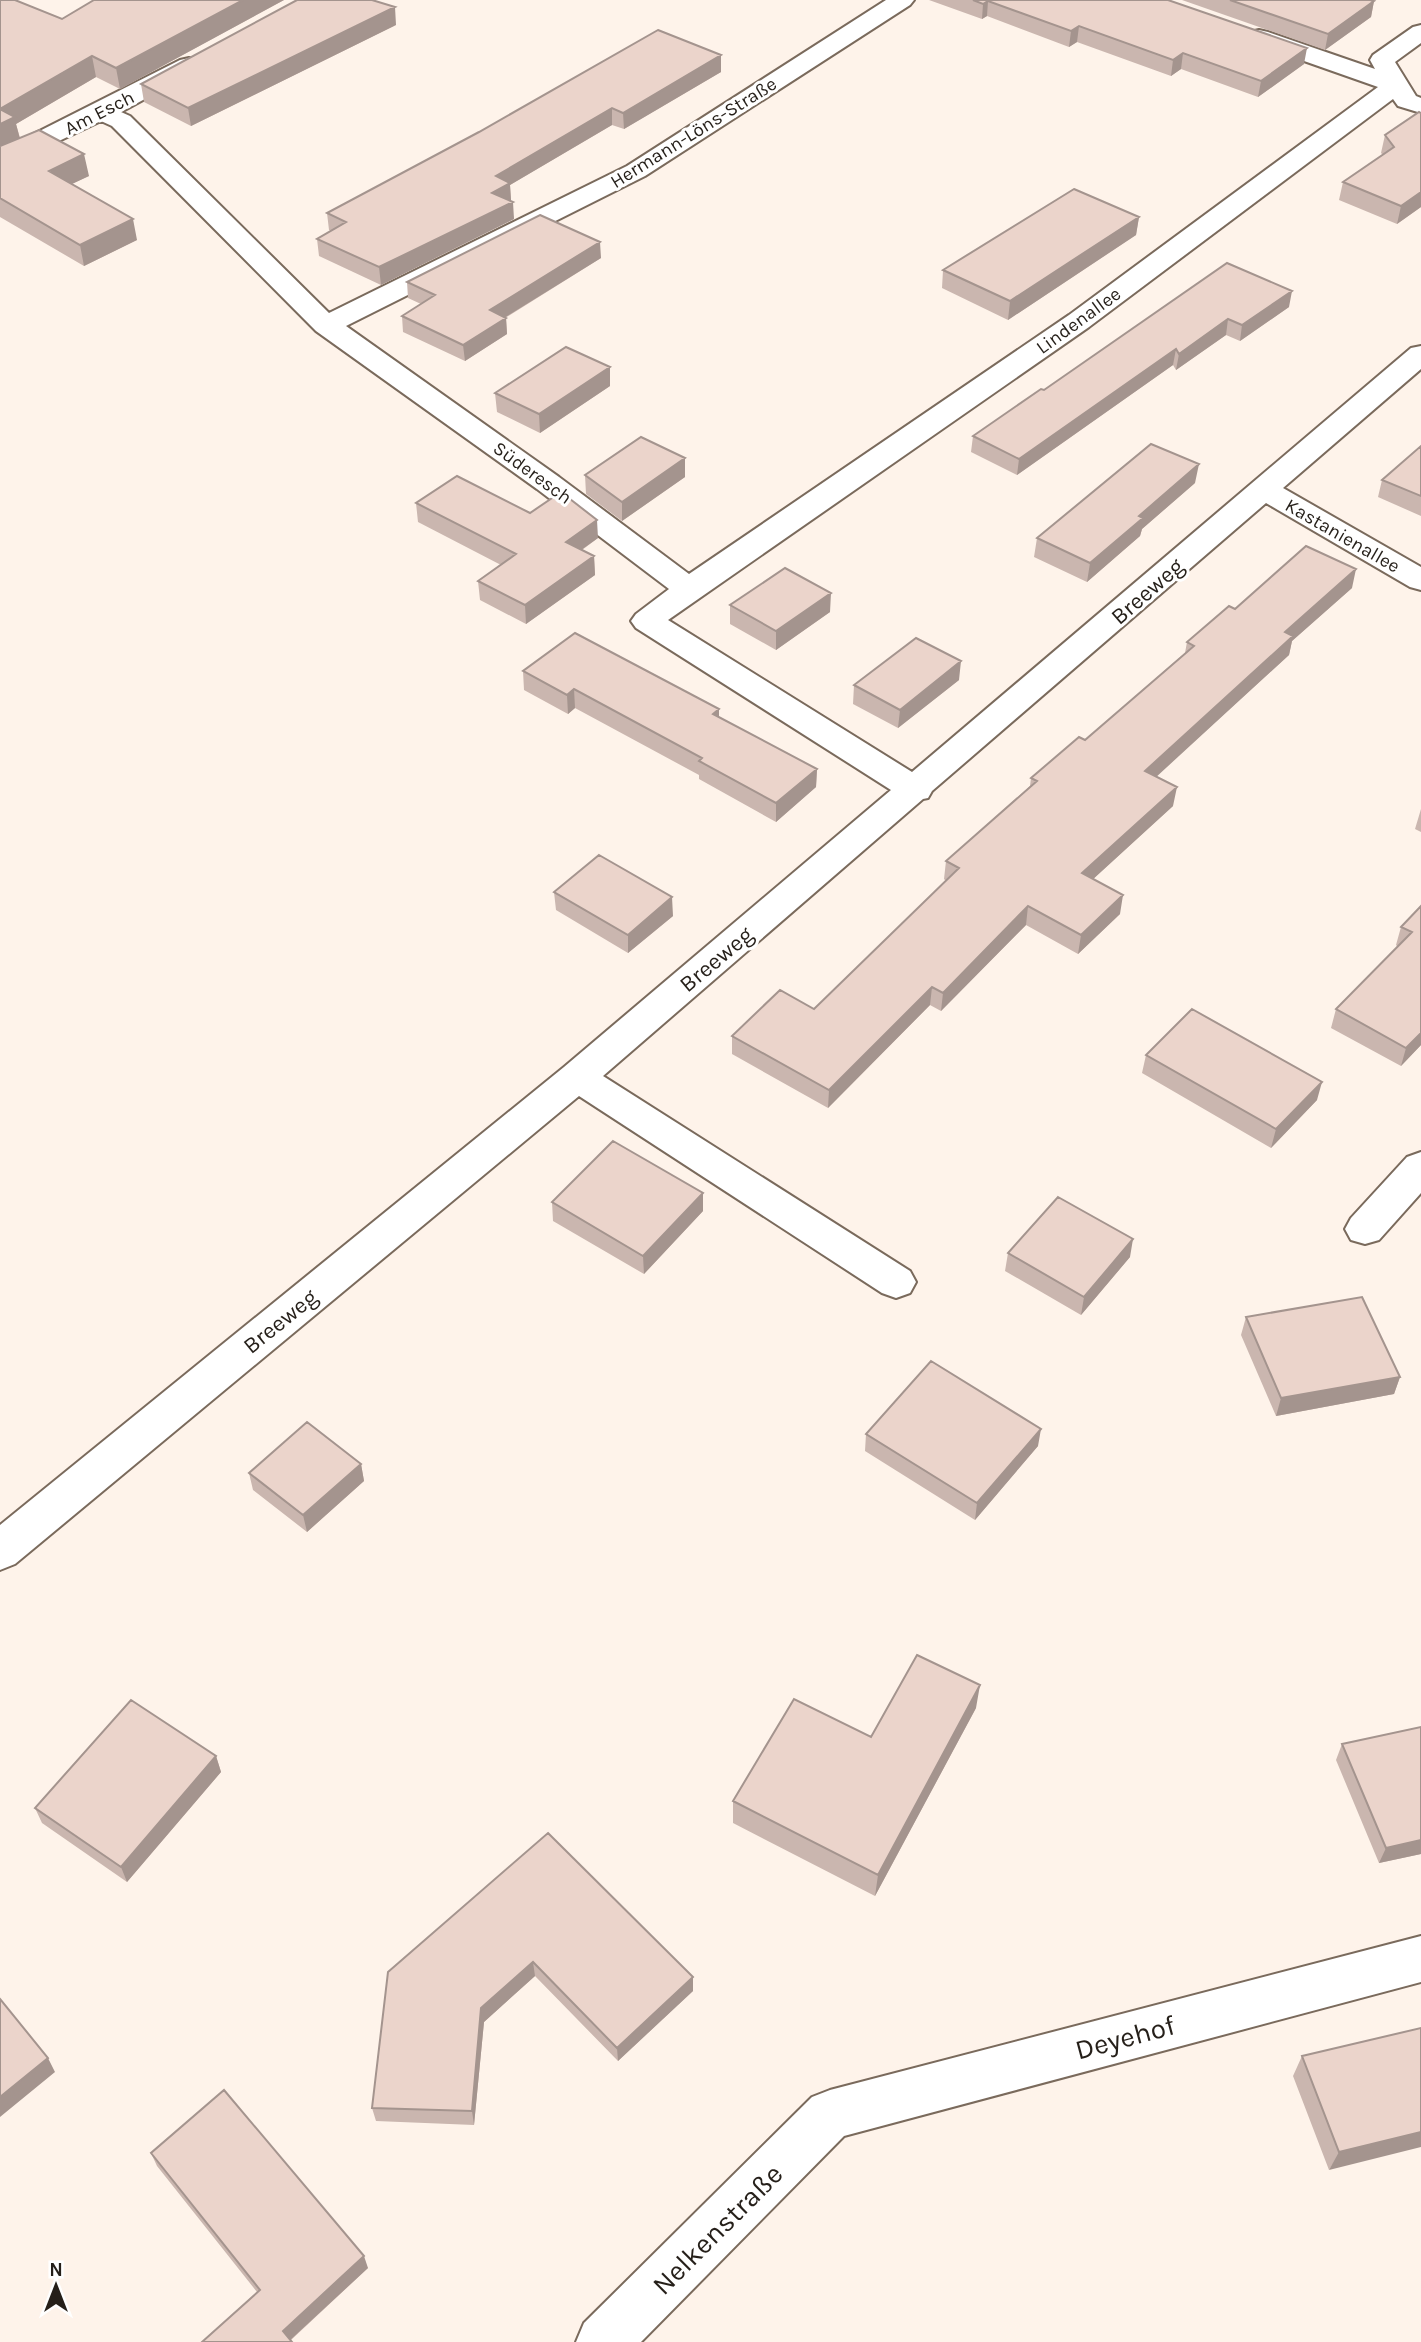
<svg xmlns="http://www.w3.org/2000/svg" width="1421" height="2342" viewBox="0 0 1421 2342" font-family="Karla,sans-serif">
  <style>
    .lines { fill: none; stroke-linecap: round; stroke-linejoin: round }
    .minor-casing { stroke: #7a6a5c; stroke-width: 4 }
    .minor { fill: #fff; fill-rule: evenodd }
    .wall { fill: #cab6af }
    .shaded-wall { fill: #a4948e }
    .building { fill: #ebd4cb; stroke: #a4948e; stroke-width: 2 }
    .labels { text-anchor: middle; stroke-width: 6; stroke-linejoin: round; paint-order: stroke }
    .far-street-label { font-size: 19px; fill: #251f19; stroke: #fff }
    .street-label { font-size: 23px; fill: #251f19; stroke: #fff }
    .near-street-label { font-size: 28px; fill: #251f19; stroke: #fff }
  </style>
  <rect width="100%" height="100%" fill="#fef3ea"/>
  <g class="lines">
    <g class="minor-casing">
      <path id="minor" d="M886,0H914L910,5L645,176L346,326L559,477L689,574L1069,315L1378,87L1250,42L1247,37L1250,32L1259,30L1268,32L1375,69L1370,60L1373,55L1413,27L1421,25V43L1395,62L1416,96L1421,98V113L1398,106L1393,99L1089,327L668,620L912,772L1411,348L1421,346V369L1283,488L1421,567V590L1410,587L1266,503L932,791L928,798L923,799L603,1076L910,1271L916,1282L910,1293L896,1298L882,1293L579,1096L15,1564L0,1570V1525L564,1067L891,790L636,628L631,621L636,614L669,589L537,489L316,331L112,126L101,121L0,169V151L180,60L189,58L198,60L201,65L198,70L121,112L130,116L329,313L627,166Z
        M1421,1152V1193L1379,1240L1365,1244L1351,1240L1345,1229L1351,1218L1407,1157Z
        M1421,1936V1982L844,2136L641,2342H576L584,2323L812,2097L830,2090Z"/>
    </g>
    <use href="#minor" class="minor"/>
  </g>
  <path class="wall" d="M0,0L62,19L94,0H284L120,89L96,77L16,124L20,138L89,176L71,184L137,240L84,266L0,217Z
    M929,0H1168L1304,64L1258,97L1181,69L1171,76L1077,42L1069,47L987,16L982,19Z
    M1182,0H1370L1374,1L1371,17L1325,50Z
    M396,25L191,126L144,102L141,84Z
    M721,55V72L624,129L612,125L510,185L511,200H509L514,219L381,285L319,256L317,239L331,231L329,230L327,213Z
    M1419,112L1421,207L1397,224L1339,200L1343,182L1383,155L1381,153L1385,135Z
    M1139,217L1136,235L1008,320L942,288L943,270Z
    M601,258L505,318H506L507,334L465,361L403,332L402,316L421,304L408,298L407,282Z
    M1227,263L1289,307L1240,341L1226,335L1176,370L1173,365L1017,475L971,452L973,436L1044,390Z
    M610,386L540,433L497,412L495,393Z
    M1421,446V516L1378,497L1382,480Z
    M585,475L685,477L622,521L586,494Z
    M1195,483L1142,529L1140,536L1087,582L1034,557L1037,538Z
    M416,503L530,513L598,538L582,550L594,556L595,575L526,624L480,600L478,581L501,565L418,522Z
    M1352,588L1292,641L1289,655L1156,776L1173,806L1093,879L1120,914L1078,954L1026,925L941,1011L930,1005L828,1108L732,1054V1036L814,1009L946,881L944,879L946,861L1030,786L1031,778L1085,740L1185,653L1187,642L1235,609Z
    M730,605L830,612L776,650L730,624Z
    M523,671L719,709V717L817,769L816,787L776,822L699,779V775L575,708L568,714L524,690Z
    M959,680L898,728L853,704L854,685Z
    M1421,809V832L1415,829Z
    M554,892L673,916L628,953L556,910Z
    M1421,906V1045L1401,1066L1331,1028L1336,1009L1398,947L1396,945L1401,927Z
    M1146,1055L1317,1100L1271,1148L1142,1073Z
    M552,1202L703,1211L644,1274L553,1221Z
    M1008,1253L1130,1257L1081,1315L1005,1271Z
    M1246,1317L1400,1377L1394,1394L1276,1416L1241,1335Z
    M866,1434L1038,1446L975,1520L865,1451Z
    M361,1464L364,1481L307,1532L253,1490L249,1473Z
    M976,1708L875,1896L733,1823V1801L871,1737Z
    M1421,1727V1854L1379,1863L1336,1760L1342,1744Z
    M216,1756L221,1772L127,1882L42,1823L35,1808Z
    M548,1833L693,1977V1991L618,2061L535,1976L484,2022L474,2125L376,2121L372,2108Z
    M1421,2028L1329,2170L1293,2076L1302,2056Z
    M151,2153L368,2268L291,2340L257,2292L157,2166Z"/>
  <path class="shaded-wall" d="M243,0H284L120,89L116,68Z
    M988,1L987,16L982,19L983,4Z
    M1374,1L1371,17L1325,50L1328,34Z
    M395,7L396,25L191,126L188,108Z
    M1079,26L1077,42L1069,47L1071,31Z
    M1307,48L1304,64L1258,97L1261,81Z
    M1183,53L1181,69L1171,76L1173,60Z
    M721,55V72L624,129L623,113Z
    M92,56L96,77L16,124L20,139L0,148V109Z
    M612,108V125L510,185L511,200L493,210L492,193L496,176Z
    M84,154L89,176L53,193L49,171Z
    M1421,192V207L1397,224L1401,206Z
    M513,202L514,219L381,285L379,267Z
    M1139,217L1136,235L1008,320L1010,301Z
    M133,219L137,240L84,266L80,245Z
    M600,242L601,258L491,326L490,310Z
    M1292,291L1289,307L1240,341L1242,325Z
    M506,318L507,334L465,361L463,345Z
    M1228,319L1226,335L1176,370L1179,354Z
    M1176,349L1173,365L1017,475L1019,459Z
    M610,367V386L540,433L539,414Z
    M685,458V477L622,521V502Z
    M1199,464L1195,483L1142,529L1140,536L1087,582L1090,563L1139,516Z
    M597,520L598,538L567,560L566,542Z
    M594,556L595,575L526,624L525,605Z
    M1356,569L1352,588L1292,641L1289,655L1142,790L1145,771L1285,632Z
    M831,593L830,612L776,650V631Z
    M961,661L959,680L898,728L900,710Z
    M574,689L575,708L568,714L567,695Z
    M719,709V728L713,714Z
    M817,769L816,787L776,822V803Z
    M1177,787L1173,806L1079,892L1082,873Z
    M1123,895L1120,914L1078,954L1081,935Z
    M672,897L673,916L628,953V935Z
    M1028,906L1026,925L941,1011L943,993Z
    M932,987L930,1005L828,1108L829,1090Z
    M1421,1033V1045L1401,1066L1406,1048Z
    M1322,1082L1317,1100L1271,1148L1276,1129Z
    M703,1193V1211L644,1274L643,1256Z
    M1133,1239L1130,1257L1081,1315L1084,1297Z
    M1400,1377L1394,1394L1276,1416L1281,1398Z
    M1041,1429L1038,1446L975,1520L977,1503Z
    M361,1464L364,1481L307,1532L303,1515Z
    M980,1685L976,1708L875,1896L878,1875Z
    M216,1756L221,1772L127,1882L121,1867Z
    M1421,1840V1854L1379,1863L1386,1848Z
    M533,1962L535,1976L484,2022L474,2125L472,2111L481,2008Z
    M693,1977V1991L618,2061L617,2048Z
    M48,2058L55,2072L0,2117V2097Z
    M1421,2132V2147L1329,2170L1339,2152Z
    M364,2256L368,2268L288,2342L283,2331Z"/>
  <path class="building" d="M0,0H15L62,19L94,0H243L116,68L92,56L0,109L15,117L0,124Z
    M297,0H372L395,7L188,108L141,84Z
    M973,0H1168L1307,48L1261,81L1183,53L1173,60L1079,26L1071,31L988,1L983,4Z
    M1230,0H1370L1374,1L1328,34Z
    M658,30L721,55L623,113L612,108L496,176L510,183L492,193L513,202L379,267L317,239L346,222L327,213L479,132Z
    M1419,112L1421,113V192L1401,206L1343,182L1394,147L1385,135Z
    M39,130L84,154L49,171L133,219L80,245L0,198V146Z
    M1074,189L1139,217L1010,301L943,270Z
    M540,215L600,242L490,310L506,318L463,345L402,316L435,295L407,282Z
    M1227,263L1292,291L1242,325L1228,319L1179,354L1176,349L1019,459L973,436L1041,389L1044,390Z
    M566,347L610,367L539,414L495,393Z
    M641,437L685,458L622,502L585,475Z
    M1151,444L1199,464L1139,516L1143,518L1090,563L1037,538Z
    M1421,446V496L1382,480Z
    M457,476L530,513L561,492L597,520L566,542L594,556L525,605L478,581L516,554L416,503Z
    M1306,546L1356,569L1285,632L1293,636L1145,771L1177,787L1082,873L1123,895L1081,935L1028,906L943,993L932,987L829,1090L732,1036L780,990L814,1009L959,868L946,861L1037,781L1031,778L1079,737L1085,740L1194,646L1187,642L1229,606L1235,609Z
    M785,568L831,593L776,631L730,605Z
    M575,633L719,709L713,714L817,769L776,803L699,761L702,758L574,689L567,695L523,671Z
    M916,638L961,661L900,710L854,685Z
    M599,855L672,897L628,935L554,892Z
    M1421,906V1033L1406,1048L1336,1009L1412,932L1401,927Z
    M1192,1009L1322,1082L1276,1129L1146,1055Z
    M613,1141L703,1193L643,1256L552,1202Z
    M1058,1197L1133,1239L1084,1297L1008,1253Z
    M1362,1297L1400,1377L1281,1398L1246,1317Z
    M931,1361L1041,1429L977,1503L866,1434Z
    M307,1422L361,1464L303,1515L249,1473Z
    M917,1655L980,1685L878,1875L733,1801L794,1699L871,1737Z
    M131,1700L216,1756L121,1867L35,1808Z
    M1421,1727V1840L1386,1848L1342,1744Z
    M548,1833L693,1977L617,2048L533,1962L481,2008L472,2111L372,2108L388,1972Z
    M0,1999L48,2058L0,2097Z
    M1421,2028V2132L1339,2152L1302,2056Z
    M224,2090L364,2256L283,2331L292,2342H202L260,2290L151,2153Z"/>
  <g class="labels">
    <g class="far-street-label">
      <text transform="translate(99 112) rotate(-27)" y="7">Am Esch</text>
      <text transform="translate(693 132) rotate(-32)" y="7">Hermann-Löns-Straße</text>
      <text transform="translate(1078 320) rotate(-36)" y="7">Lindenallee</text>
      <text transform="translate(533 472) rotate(36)" y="7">Süderesch</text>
      <text transform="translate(1343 535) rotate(30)" y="7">Kastanienallee</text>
    </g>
    <g class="street-label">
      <text transform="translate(1147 591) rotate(-41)" y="8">Breeweg</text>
      <text transform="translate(716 959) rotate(-40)" y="8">Breeweg</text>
      <text transform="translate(280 1321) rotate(-39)" y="8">Breeweg</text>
    </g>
    <g class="near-street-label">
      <text transform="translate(1125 2037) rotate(-15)" y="10">Deyehof</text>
      <text transform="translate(717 2229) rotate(-45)" y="10">Nelkenstraße</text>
    </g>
  </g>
  <g transform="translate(56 2286)" stroke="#ffffff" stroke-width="5" paint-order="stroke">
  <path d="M0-5L12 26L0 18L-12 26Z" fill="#251f19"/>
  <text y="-10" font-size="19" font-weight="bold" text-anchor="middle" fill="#251f19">N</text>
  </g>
</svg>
